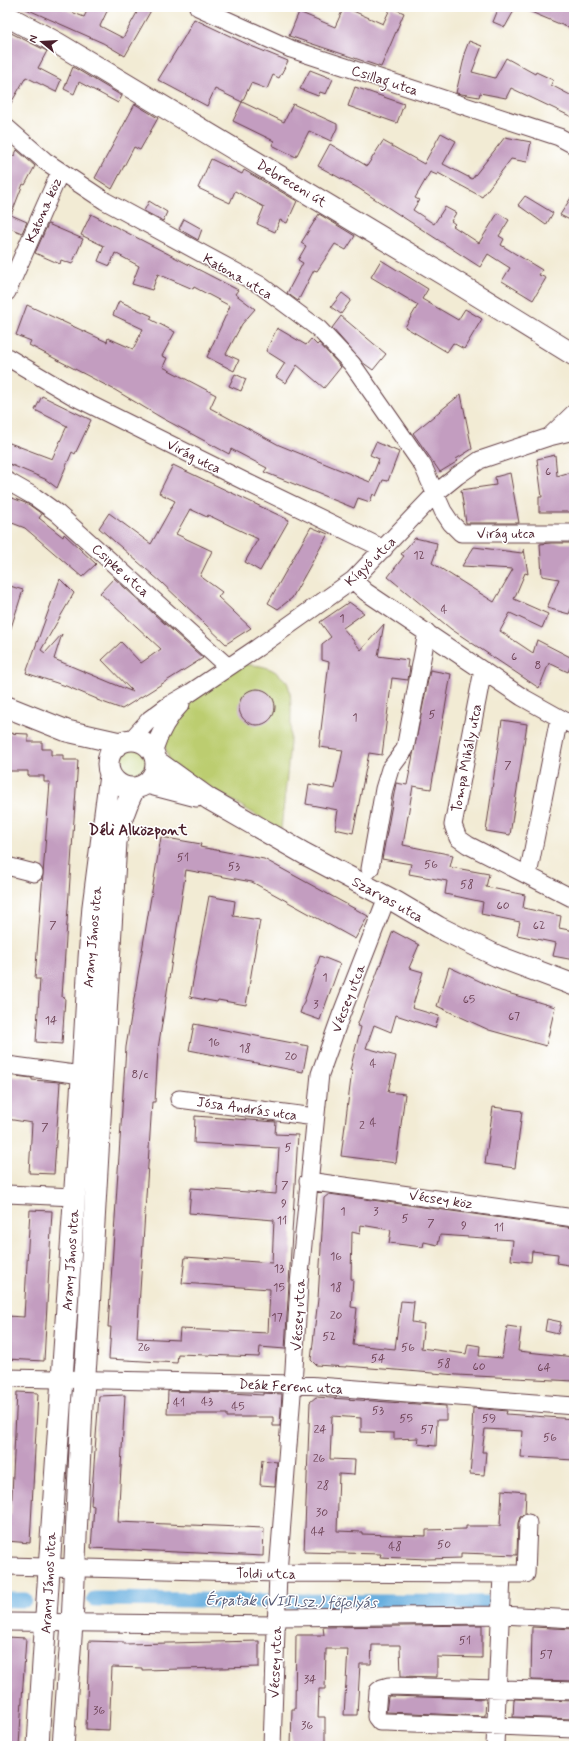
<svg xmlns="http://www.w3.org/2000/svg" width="581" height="1753" viewBox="0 0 581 1753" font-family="Mynerve,sans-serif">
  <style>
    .green { fill: #bccd70; stroke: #83764e }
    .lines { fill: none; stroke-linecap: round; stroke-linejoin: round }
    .canal { stroke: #68afdf; stroke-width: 15 }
    .building { fill: #c39dc0 }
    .minor-casing { stroke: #633e44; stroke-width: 19 }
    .tertiary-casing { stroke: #633e44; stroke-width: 23 }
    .minor { stroke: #fff; stroke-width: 17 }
    .tertiary { stroke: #fff; stroke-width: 21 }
    .labels { text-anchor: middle; stroke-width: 3; stroke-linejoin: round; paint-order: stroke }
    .number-label { font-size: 12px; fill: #683e50 }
    .street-label { font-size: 14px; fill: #4a1f2b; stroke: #fff }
    .neighbourhood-label { font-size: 15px; font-weight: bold; fill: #4a1f2b; stroke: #fff }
    .water-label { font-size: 15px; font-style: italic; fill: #565973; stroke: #fff }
  </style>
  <rect width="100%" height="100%" fill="#fff"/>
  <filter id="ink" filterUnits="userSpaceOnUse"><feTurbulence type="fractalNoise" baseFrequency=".025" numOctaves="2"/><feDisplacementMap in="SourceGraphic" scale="8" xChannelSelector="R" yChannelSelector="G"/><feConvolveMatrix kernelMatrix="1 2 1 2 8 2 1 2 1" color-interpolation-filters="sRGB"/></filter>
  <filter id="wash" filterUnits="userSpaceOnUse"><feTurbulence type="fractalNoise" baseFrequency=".012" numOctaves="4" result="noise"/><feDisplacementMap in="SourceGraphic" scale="16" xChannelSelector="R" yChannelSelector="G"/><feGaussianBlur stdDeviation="0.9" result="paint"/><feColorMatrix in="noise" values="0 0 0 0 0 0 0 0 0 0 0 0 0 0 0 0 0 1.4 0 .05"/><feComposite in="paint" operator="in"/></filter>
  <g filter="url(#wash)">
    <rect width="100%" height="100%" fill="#f2ebd4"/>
    <path class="green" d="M239,664C260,666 270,664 286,681C299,695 283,807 281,830L170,763L159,727Z
      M115 764a17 17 0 1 1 34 0a17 17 0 1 1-34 0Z"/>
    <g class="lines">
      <path class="canal" d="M94,1599L489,1603
        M7,1600H25"/>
    </g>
    <g id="blocks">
      <path class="building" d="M22,7H59L84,17L89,7H109L100,26L123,38L140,7H153L125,56L103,43Z
        M344,7L383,24L391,7L404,13L381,67L289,36L299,12L335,27Z
        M499,7H516L505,27L493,22Z
        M519,7H574V30Z
        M194,19L251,46L288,61L279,78L273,75L267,89L251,83L242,102L215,89L207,106L158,80L185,36Z
        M7,31L47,51L38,68L61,80L56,92L26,77L7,110Z
        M469,41L482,46L472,72L495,78L506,58L535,74L536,72L553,80L551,85L574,97V118L511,88L506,98L480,93L479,97L456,93L465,54H464Z
        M73,67L122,96L118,103L79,82L74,94L64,89Z
        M310,70L333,79L326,94L320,92L318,96L300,89Z
        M355,87L404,104L397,123L348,106Z
        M242,102L284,122L293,104L337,124V128L331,141L309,131L296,157L272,145L274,141L233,121Z
        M135,104L158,118L140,150L134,147L112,189L95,178Z
        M441,133L456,141L443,164L472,179L505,137L531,142L527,162L511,159L482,197L438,173L437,175L430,172L415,198L419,200L413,210L434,224L445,207L456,213L451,221L455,224L453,226L479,243L498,213L509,220L499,236L504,239L501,245L542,270L539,275L546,278L533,300L502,281L510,268L488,254L480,267L358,188L318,166L330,144L367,166L383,141L424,164Z
        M17,150L35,166L25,185L23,184L11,215L27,222L22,233L7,227V151L14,156Z
        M211,159L242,174L244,170L297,201L287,223L280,220L275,232L257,224L264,207L235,191L230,203L198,188Z
        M574,193V222L560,215Z
        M525,196L553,213L546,225L518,205Z
        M149,201L167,212L163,221L144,211Z
        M91,214L238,290L235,294L255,309L242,324L226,354L239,360L234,371L207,357L230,306L194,287L193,289L158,274L152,290L132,284L139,266L115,253L110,266L98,261L104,246L81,235Z
        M319,214L355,236L346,250L335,244L317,271L314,270L298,301L287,293L303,263L298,260L306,246L301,243Z
        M184,219L202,229L198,240L179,229Z
        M48,224L83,239L72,264L61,260L60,264L35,253Z
        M381,260L428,289L422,299L458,320L465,309L482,319L464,349L453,343L447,352L405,327L418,305L371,277Z
        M342,293L351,300L341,314L331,307Z
        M119,301L152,316L150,319L175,332L162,356L167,358L163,367L216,395L210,408L279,445L370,482L379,459L370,455L376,442L399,452L388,481L383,480L376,496L373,494L370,502L358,498L354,508L264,472L267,468L231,449L229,454L162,418L115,390L29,345L31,341L16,335L27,305L107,342L108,338L133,349L143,329L113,315Z
        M341,316L386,354L373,370L362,362L332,328Z
        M277,328L306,345L311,339L317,345L319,343L341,367L324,388L297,365L286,383L276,377L285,363L266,351Z
        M235,374L246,379L241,391L229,386Z
        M461,394L472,449L456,459L458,461L440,472L413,433Z
        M42,396L91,420L75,454L72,452L57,488L45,479L7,463V442L52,459L67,426L35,410Z
        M555,455L557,476L574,471V512H539V497H542L537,459Z
        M173,465L289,520L260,571L245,562L258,539L208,515L207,517L190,509L176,534L212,551L200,576L222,592L218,597L251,628L226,644L161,582L99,528L109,513L151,544L175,501L159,493Z
        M510,473L519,523H466L461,490L496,485L495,477Z
        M7,496L28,504L42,514L39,518L63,537L64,534L96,564L82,577L25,528L7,521Z
        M311,527L328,534L292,598L278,609L268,603Z
        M415,538L437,543L435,555L432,563L494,602L513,569L462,566L474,547L522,553L524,549L528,574L525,573L514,599L548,614L542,628L510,613L500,631L533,653L537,640L574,659L568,672L549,663L539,688L451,629L388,577L404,556L401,554Z
        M551,543H574V601L569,614L547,608L559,579L542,576L540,544Z
        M114,578L203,658L122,709L97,700V699L66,686L26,673L60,579L74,593L41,650L45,653L62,634L54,659L133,692L102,660L121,642L141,663L161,649L100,593Z
        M10,586L23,590L9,634L7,633V594Z
        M349,602L364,613L343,628L361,650L384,624L378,656L408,660L407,667H410L408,680L392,678L382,755L369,753L353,833L335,829L338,810L306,804L309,784L335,789L343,750L319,747L329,662L322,660V644L331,637L320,622Z
        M430,670L451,674L431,789L413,786L403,845L453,855L450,867L489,874L486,887L525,895L523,908L561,916L559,928L574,931V960L553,956L556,943L517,935L520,922L481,914L483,902L445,894L447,881L409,874L411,864L382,859L396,783L407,785Z
        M239 707a18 18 0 1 1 36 0a18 18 0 1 1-36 0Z
        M502,720L527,724L510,835L486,831Z
        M7,733L28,734V742H42V749H51V755H63V760H78L62,997L65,998L62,1044L36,1042L40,979H35L50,782H44V776H28V771H7Z
        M161,837L201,844L200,847L264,859L368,916L355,939L252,882L186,870L158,1049L155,1102H152L137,1338L179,1340L180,1329L268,1333L270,1289L182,1283L185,1257L272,1263L274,1220L189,1213L191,1188L276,1194L279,1148L194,1143L195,1116L276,1122L275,1134L298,1135L285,1349L260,1347L259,1357L178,1354L177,1363L109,1359L111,1327H108L126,1047Z
        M209,896L235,901L233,916L260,920L246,1005L218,1000L217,1002L190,997Z
        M393,931L419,945L409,968L423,972L412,1008L439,1016L435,1028L396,1015L391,1032L374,1025L366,1048L396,1056L388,1092L405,1094L396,1163L341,1156L352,1071L350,1070L361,1027L357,1026Z
        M320,956L340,964L320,1020L300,1013Z
        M449,967L501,991L555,1007L546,1046L489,1030L437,1006Z
        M194,1024L308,1046L303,1072L189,1050Z
        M7,1075L32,1078V1080L60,1082L54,1174L29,1173L32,1123L7,1119Z
        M493,1107L522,1111L515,1168L485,1164Z
        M329,1194L574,1228V1266L557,1263L558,1254L532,1251L531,1262L511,1260L513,1240L440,1235L438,1245L424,1242L423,1247L389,1243L391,1230L361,1225L360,1234L352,1232L351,1279H353L351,1307L357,1308L353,1345L395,1349L401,1301L414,1302L412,1322L424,1324L421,1348L466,1354L468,1344L480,1346L479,1356L502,1358L507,1326L521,1328L518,1351L574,1357V1381L457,1375L346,1366V1367L316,1365L311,1360L318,1299L324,1198Z
        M30,1210L52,1211L44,1361L7,1359V1316L24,1317Z
        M547,1319L561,1322L558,1334L545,1331Z
        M168,1391L231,1393L263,1395V1393L282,1394L280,1426H273V1417H227V1414H167Z
        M17,1392L38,1393L30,1543L7,1541V1515H11Z
        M125,1395L118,1522L264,1528L263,1556L91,1548L94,1506L91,1505L99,1396Z
        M316,1397L446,1406V1420H437L436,1446L417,1444L418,1438L394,1439V1433L361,1432V1418L332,1416L330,1459L355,1460L354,1475L339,1474L337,1531L362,1532V1534L426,1536V1530L466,1529V1526H500L502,1490L526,1492L525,1514L520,1517L518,1523L517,1555L461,1553V1558L427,1559L380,1557L381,1554L304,1552L310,1402Z
        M473,1408L507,1411L506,1414L574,1419V1460L521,1457L523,1431L485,1429L482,1452H486L484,1475L470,1474L474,1428H472Z
        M262,1460L277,1462L275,1486L260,1485Z
        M482,1625V1658L437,1657V1677L401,1676L400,1645H372L371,1664H360L357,1715H344L348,1649H326L325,1689H319L318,1717H325V1746H291L292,1709H295L296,1635H324L323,1627Z
        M532,1627L573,1629L572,1664H574V1681L531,1680Z
        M7,1637L26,1638L19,1746H7Z
        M89,1641L124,1642V1644L259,1641V1667L142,1670V1668L112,1667L109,1730L86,1729Z
        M390,1696L486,1699L485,1716L386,1712L388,1697Z
        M514,1699L574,1701V1719L513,1717Z"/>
    </g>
  </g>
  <g filter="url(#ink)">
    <use href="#blocks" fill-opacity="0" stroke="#633e44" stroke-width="1"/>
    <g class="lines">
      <g class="minor-casing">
        <path id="minor" d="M198,7L291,49L559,137L574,145
          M7,128L45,161L105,201L260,285L319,329L352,364L423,466L443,511L451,523L461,533H574
          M7,292L60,172
          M7,357L73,396L248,483L384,549
          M549,437L574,413
          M7,481L35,497L57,513L228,667
          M353,580L366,592L522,697L574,726
          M483,670L453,825L458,838L468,845L574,899
          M131,740L150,719L169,705L190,693L257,648L353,580L436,493L457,476L480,460L549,437L574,431
          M153,752C159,734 167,718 181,704
          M7,866L34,873
          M370,869L384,789L390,769L405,749L427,632
          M528,875L559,718
          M7,1065L82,1075
          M179,1099L315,1117
          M308,1181L574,1218
          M7,1194L74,1197
          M7,1378L293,1384L574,1406
          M7,1566L278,1573L526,1574L528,1523
          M277,1617L501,1615L574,1619
          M7,1622L277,1625
          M574,1691L389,1686L382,1688L378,1691L376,1717L380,1722H386L574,1729
          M272,1746L278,1573L294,1369L299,1284L320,1074L341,1015L387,897
          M495,1746L502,1574"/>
      </g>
      <g class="tertiary-casing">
        <path id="tertiary" d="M7,16L57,43L446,276L574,355
          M7,707L67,731L120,743
          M108 764a24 24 0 1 1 48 0a24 24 0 1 1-48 0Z
          M156,761L209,799L305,854L396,902L438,927L497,956L574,985
          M147,783L197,796
          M38,1746C53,1483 75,1221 89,958L93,906L110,775
          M63,1746L72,1624L82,1406L86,1361L116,842C120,823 125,806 134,789"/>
      </g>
      <use href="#minor" class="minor"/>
      <use href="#tertiary" class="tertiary"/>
    </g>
  </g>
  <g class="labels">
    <g class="number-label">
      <text x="548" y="475">6</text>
      <text x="419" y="559">12</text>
      <text x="444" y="613">4</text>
      <text x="342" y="622">1</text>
      <text x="514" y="660">6</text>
      <text x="538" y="669">8</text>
      <text x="432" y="718">5</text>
      <text x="355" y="721">1</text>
      <text x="508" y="769">7</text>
      <text x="183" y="861">51</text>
      <text x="431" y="868">56</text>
      <text x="234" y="870">53</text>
      <text x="467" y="888">58</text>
      <text x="503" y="909">60</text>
      <text x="53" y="929">7</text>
      <text x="539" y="929">62</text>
      <text x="325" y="981">1</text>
      <text x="469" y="1003">65</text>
      <text x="316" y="1008">3</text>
      <text x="514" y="1020">67</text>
      <text x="51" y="1024">14</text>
      <text x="214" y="1046">16</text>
      <text x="245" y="1052">18</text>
      <text x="291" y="1060">20</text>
      <text x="373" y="1067">4</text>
      <text x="140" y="1078">8/c</text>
      <text x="373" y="1126">4</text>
      <text x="362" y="1129">2</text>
      <text x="45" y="1131">7</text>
      <text x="288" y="1151">5</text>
      <text x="285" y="1189">7</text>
      <text x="284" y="1207">9</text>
      <text x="343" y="1215">1</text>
      <text x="376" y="1215">3</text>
      <text x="405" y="1222">5</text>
      <text x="282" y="1224">11</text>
      <text x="431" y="1227">7</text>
      <text x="464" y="1229">9</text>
      <text x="499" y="1231">11</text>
      <text x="336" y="1260">16</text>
      <text x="279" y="1272">13</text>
      <text x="279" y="1291">15</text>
      <text x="336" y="1291">18</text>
      <text x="336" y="1319">20</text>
      <text x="277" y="1321">17</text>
      <text x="329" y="1340">52</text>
      <text x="144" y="1351">26</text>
      <text x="408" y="1351">56</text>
      <text x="378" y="1362">54</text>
      <text x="444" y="1367">58</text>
      <text x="479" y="1370">60</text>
      <text x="544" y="1371">64</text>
      <text x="207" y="1405">43</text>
      <text x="179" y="1406">41</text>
      <text x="238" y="1410">45</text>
      <text x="378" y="1414">53</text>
      <text x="406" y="1422">55</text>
      <text x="489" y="1422">59</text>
      <text x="320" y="1433">24</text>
      <text x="427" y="1433">57</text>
      <text x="550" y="1441">56</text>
      <text x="319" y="1462">26</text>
      <text x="323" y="1489">28</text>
      <text x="322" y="1516">30</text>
      <text x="318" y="1535">44</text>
      <text x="444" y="1548">50</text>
      <text x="395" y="1550">48</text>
      <text x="465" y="1644">51</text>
      <text x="546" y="1658">57</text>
      <text x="310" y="1683">34</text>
      <text x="99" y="1714">36</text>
      <text x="307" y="1729">36</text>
    </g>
    <g class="street-label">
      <text transform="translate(385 80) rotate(18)" y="5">Csillag utca</text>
      <text transform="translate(292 183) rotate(31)" y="5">Debreceni út</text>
      <text transform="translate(43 210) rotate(-66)" y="5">Katona köz</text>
      <text transform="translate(238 276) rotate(30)" y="5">Katona utca</text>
      <text transform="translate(194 456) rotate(27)" y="5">Virág utca</text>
      <text x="506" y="538">Virág utca</text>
      <text transform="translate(370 561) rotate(-44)" y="5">Kígyó utca</text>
      <text transform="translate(121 570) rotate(42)" y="5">Csipke utca</text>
      <text transform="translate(466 758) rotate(-79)" y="5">Tompa Mihály utca</text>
      <text transform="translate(388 899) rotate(29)" y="5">Szarvas utca</text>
      <text transform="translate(92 937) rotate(-85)" y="5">Arany János utca</text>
      <text transform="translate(348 998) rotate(-69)" y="5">Vécsey utca</text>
      <text transform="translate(247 1108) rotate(8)" y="5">Jósa András utca</text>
      <text transform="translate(441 1199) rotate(8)" y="5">Vécsey köz</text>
      <text transform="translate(70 1260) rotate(-86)" y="5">Arany János utca</text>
      <text transform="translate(298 1315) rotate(-87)" y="5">Vécsey utca</text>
      <text transform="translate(291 1386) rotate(3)" y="5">Deák Ferenc utca</text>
      <text transform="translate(266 1573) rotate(1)" y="5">Toldi utca</text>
      <text transform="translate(48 1583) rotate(-87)" y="5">Arany János utca</text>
      <text transform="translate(275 1662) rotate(-88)" y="5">Vécsey utca</text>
    </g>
    <g class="neighbourhood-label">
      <text x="138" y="835">Déli Alközpont</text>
    </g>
    <g class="water-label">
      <text transform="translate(291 1601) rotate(1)" y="5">Érpatak (VIII.sz.) főfolyás</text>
    </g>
  </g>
  <rect width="581" height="1753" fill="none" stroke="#fff" stroke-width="24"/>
  <g transform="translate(42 42) rotate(288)" stroke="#ffffff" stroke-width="3" paint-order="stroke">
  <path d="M0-3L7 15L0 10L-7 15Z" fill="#4a1f2b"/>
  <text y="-6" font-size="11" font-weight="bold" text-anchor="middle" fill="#4a1f2b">N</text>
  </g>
</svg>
